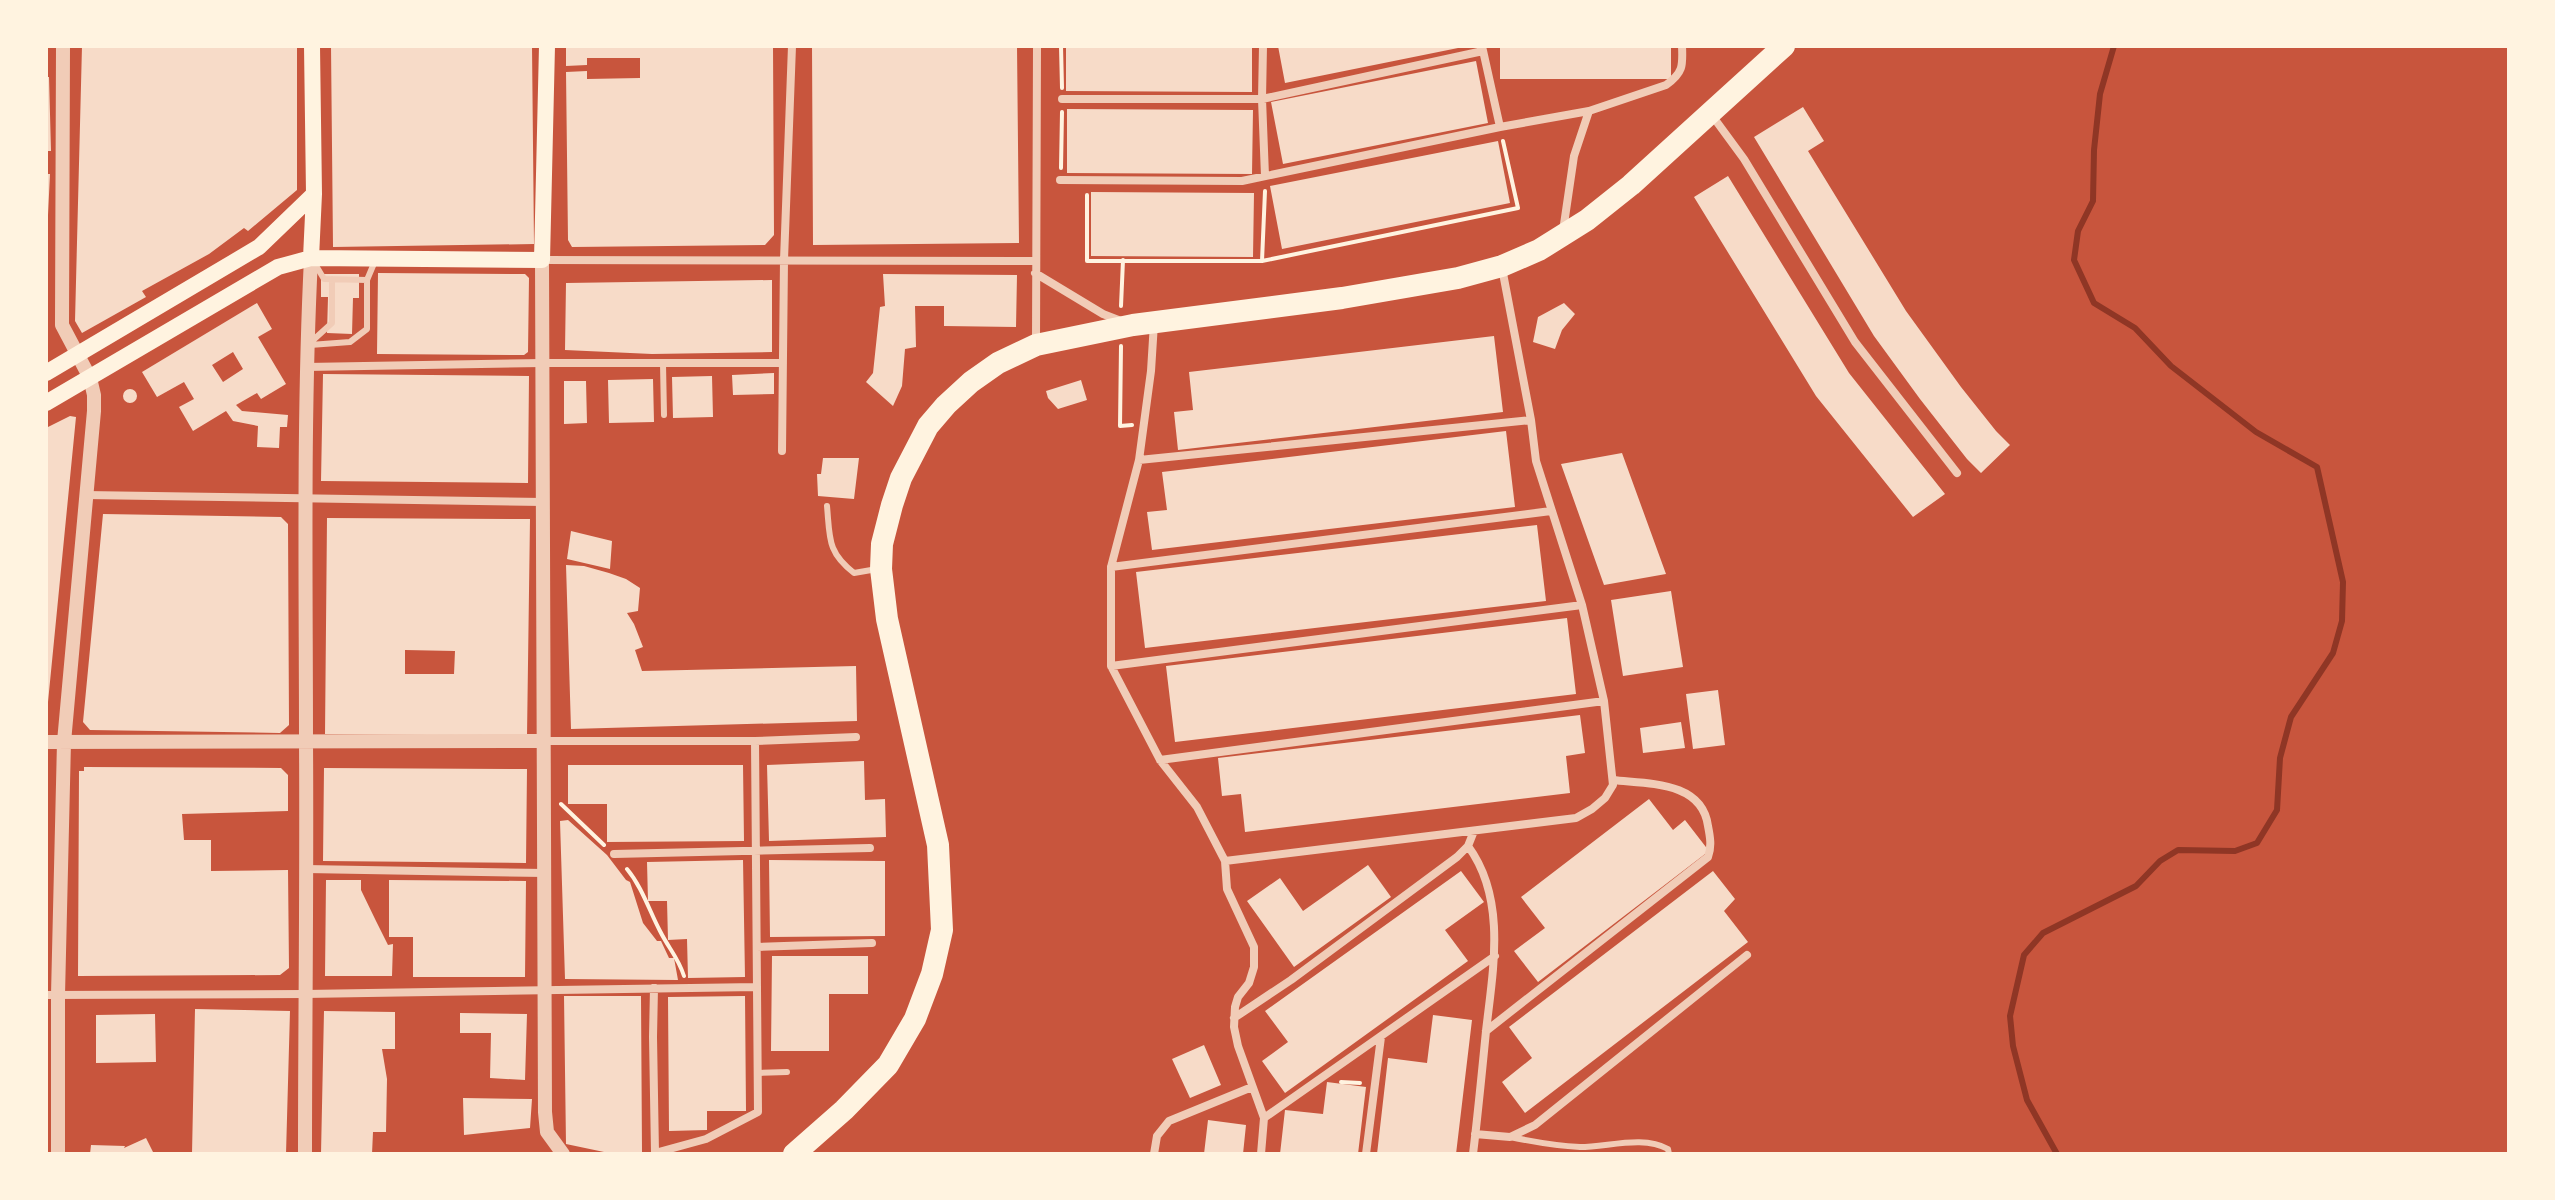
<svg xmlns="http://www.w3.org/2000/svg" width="2555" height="1200" viewBox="0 0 2555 1200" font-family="'Noto Sans',sans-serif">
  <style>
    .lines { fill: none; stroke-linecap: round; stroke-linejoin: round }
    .stream { stroke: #8f3625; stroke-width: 6 }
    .building { fill: #f7dbc8; fill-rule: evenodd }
    .path { stroke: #fff3e0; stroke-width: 4 }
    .service { stroke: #f1ccb7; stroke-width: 6 }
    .minor { stroke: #f1ccb7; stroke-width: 8 }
    .tertiary { stroke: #f1ccb7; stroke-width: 14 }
    .secondary { stroke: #fff3e0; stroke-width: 16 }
    .trunk { stroke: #fff3e0; stroke-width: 22 }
  </style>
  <rect width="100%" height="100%" fill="#c8553d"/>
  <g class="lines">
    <path class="stream" d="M2057,1154L2027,1100L2013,1046L2010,1016L2024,955L2043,933L2136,886L2160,861L2178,850L2235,851L2257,843L2277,810L2280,758L2291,717L2333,653L2342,621L2343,582L2317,467L2256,432L2171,366L2135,328L2094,303L2074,260L2078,231L2093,201L2094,150L2100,94L2114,46"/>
  </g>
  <path class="building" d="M82,46H297V190L248,231L244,228L209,254L142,291L146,297L82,333L75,321Z
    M331,46H532L534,244L333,247Z
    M566,46H773L774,235L765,245L572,247L568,240L566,72L587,71V79L640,78V58H587V65L566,66Z
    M812,46H1017L1019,243L813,245Z
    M1066,46H1252V92L1066,91Z
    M1278,46H1463V47L1285,83Z
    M1500,46H1671V79H1500Z
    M1476,61L1488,123L1283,164L1271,102Z
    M46,77H49L51,151H46Z
    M1803,107L1824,141L1808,151L1906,311L1961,387L1996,431L2010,445L1981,473L1967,459L1920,399L1874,336L1754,137Z
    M1067,109L1253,110L1252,174L1067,173Z
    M1498,141L1510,203L1282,249L1270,186Z
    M46,174H50L48,215H46Z
    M1728,176L1849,373L1945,494L1913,517L1816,396L1694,197Z
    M1091,192L1254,193L1253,257L1091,256Z
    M378,273L525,274L529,278L528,352L524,355L377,354Z
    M321,274H359V298H353L352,334L327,333L328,297H321Z
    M883,274L1017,275L1016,327L944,326V306H915L916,347L905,349L902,386L893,406L866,382L873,373L880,307L885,306Z
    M772,280V352L652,354L565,350L566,283Z
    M257,303L272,329L258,337L286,384L261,399L257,393L236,405L242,411L288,415L287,427H280L279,448L257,447L258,426L233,421L226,411L193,431L179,407L194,399L184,382L157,397L142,372ZM233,352L243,369L223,382L212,365Z
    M1564,303L1575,314L1562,330L1555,349L1533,342L1538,317Z
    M1494,336L1503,412L1178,450L1174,412L1193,410L1189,372Z
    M774,373V394L733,395L732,375Z
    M323,374L529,376L528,483L321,481Z
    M712,376L713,417L673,418L672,377Z
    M653,379L654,422L609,423L608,380Z
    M1081,380L1087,400L1058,409L1048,398L1046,391Z
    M564,381H586L587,423L564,424Z
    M123 396a7 7 0 1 1 14 0a7 7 0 1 1-14 0Z
    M70,416L76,417L48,702H46V428Z
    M1506,431L1515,507L1152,550L1147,512L1167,510L1162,472Z
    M1622,453L1666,574L1604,585L1561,464Z
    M823,458H859L854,499L818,496L817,474H821Z
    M103,514L281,517L288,524L289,725L280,733L90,730L83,722Z
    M327,518L530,519L527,736L325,734ZM405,650L455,651L454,674H405Z
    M1537,525L1546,601L1145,648L1136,572Z
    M571,531L612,541L610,569L567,559Z
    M566,565L584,566L609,573L626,579L640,588L638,611L627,613L634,624L643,647L635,650L642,671L856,666L857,721L571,729Z
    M1671,591L1683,667L1623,676L1611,600Z
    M1567,618L1576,694L1175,742L1166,666Z
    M1718,690L1725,745L1693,749L1686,694Z
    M1580,715L1585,753L1566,756L1570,793L1245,832L1241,794L1222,796L1218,758Z
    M1681,722L1685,748L1643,753L1640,728Z
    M864,761L865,800L885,799L886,837L769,841L767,765Z
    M568,765H743L744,841L607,842V804H568Z
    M84,767L281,768L288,775V811L182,814L184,840H211V871L288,870L289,968L280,975L78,976L79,771H84Z
    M324,768L527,769L526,863L323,861Z
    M1649,799L1673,830L1685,820L1709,851L1538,982L1514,951L1545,928L1521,897Z
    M568,820L607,855L626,880L630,882L643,923L657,941H661L669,958H674L678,980L565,979L560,821Z
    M743,860L745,977L688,978L687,939L668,940L667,901H648L647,862Z
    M769,860L885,861V936L770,937Z
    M1368,865L1391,897L1294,967L1247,901L1280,878L1303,911Z
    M1461,871L1484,902L1445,930L1468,961L1285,1093L1262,1061L1288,1042L1265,1011Z
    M1713,871L1735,899L1724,911L1748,942L1525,1113L1502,1082L1532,1058L1509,1027Z
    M326,880H361V890L376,921L388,945L393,944L392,976H325Z
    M389,880L526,881L525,977H413V937H389Z
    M772,956H868V994H829V1051H771Z
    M564,996H641L642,1152H604L566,1144Z
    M745,996L746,1111H707V1130L669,1131L668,997Z
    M195,1009L290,1011L286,1154H192Z
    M324,1011L395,1012V1049H382L387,1079L386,1132H373L372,1154H321Z
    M460,1013L527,1014L525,1080L490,1078L491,1033H460Z
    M155,1014L156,1062L96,1063V1015Z
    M1433,1015L1472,1020L1456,1154H1377L1388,1058L1427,1063Z
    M1204,1045L1221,1085L1190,1098L1172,1059Z
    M1327,1082L1366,1087L1358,1154H1280L1285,1110L1323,1114Z
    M463,1098L532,1099L530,1128L464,1135Z
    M1208,1120L1246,1125L1243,1154H1204Z
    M146,1138L154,1154H90L91,1145L125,1146L124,1148Z"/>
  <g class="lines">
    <path class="path" d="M1061,46L1062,88
      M1061,168L1062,112
      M1087,195V261H1262L1518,208L1503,141
      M1262,261L1265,191
      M1121,306L1123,260
      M1121,346L1120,426L1132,425
      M561,804L604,845
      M627,869C642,887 649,910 660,931C669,949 678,957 684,976
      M1341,1082L1360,1083"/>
    <path class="service" d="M315,264L324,279L367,280L375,261
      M311,342L332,323V279
      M310,345L350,342L367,329V280
      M663,364L664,415
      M827,506C830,538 827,552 854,573L877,569
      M758,1073L787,1072
      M1510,1137C1534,1142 1556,1146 1580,1147C1608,1147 1643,1135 1668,1149L1669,1154"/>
    <path class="minor" d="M1263,46L1262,99L1265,176
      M1482,46L1500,127
      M1062,99H1262L1483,51
      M1711,114L1744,159L1855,342L1957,473
      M1060,180L1242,181L1500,127L1589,111L1666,85C1683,73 1683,66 1682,46
      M1563,231L1574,156L1589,111
      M542,260L1035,261
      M1035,273L1103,314L1121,321
      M1154,323L1151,371L1139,460L1111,567V666L1160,760L1197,807L1225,861L1227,889L1254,947V967L1249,983L1238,997L1235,1007L1234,1027L1238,1046L1264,1118L1261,1154
      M1036,344L1037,46
      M306,367L542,363H783
      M782,451L784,260L792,46
      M1139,460L1531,420
      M85,495L543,502
      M1111,567L1551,511
      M1111,666L1582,605
      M545,741H755L856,737
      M1160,760L1604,701
      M1468,846C1507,899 1493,970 1486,1031C1482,1072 1478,1113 1473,1154
      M614,854L870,848
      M1225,861L1576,818L1592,809L1605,798L1613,785L1604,701L1582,605L1536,461L1531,420L1502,268
      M306,869L545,873
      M757,947L872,943
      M654,988L653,1037L655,1153L706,1139L758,1112L755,741
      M46,995L305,994L757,987
      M1234,1018L1291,980L1457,857L1468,846L1474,831
      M1486,1031L1708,857C1712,847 1710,836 1708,826C1702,781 1648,784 1613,780
      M1264,1118L1495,956
      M1475,1134L1510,1137L1535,1125L1747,955
      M1154,1154L1157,1136L1169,1121L1252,1087
      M1366,1154L1381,1037"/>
    <path class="tertiary" d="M542,260L545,1112L547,1132L563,1154
      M46,742L545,741
      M58,1154V995L64,742L94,411V395L90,378L62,325L63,46
      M305,1154C305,1017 307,879 306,742C306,580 303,419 311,258"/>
    <path class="secondary" d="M311,258L314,194L312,46
      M46,373L259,247L314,194
      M46,403L278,267L311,258L542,260L547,46"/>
    <path class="trunk" d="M794,1154L844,1110L888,1065L915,1019L932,974L942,930L938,845L887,619L881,569L882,544L892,505L901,478L928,426L946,405L971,382L998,363L1036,345L1133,325L1342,298L1458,278L1502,266L1539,250L1587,220L1631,185L1784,46"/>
  </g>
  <rect width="2555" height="1200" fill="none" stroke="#fff3e0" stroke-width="96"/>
</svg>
